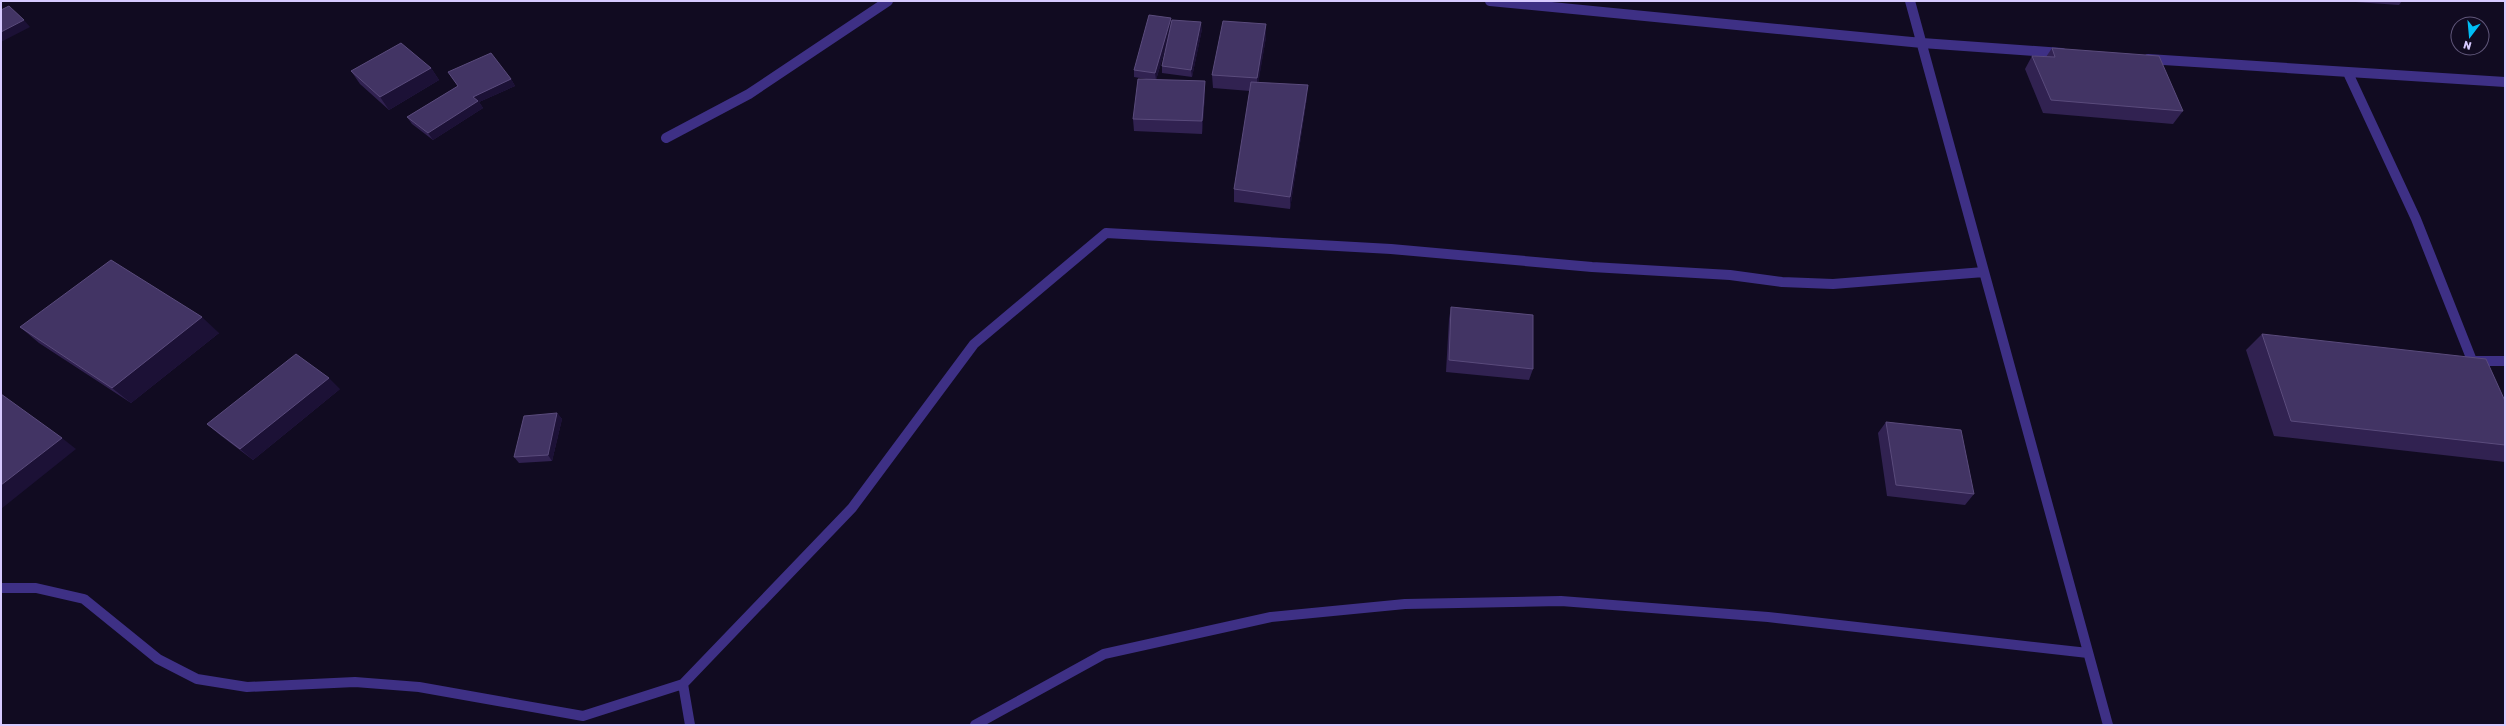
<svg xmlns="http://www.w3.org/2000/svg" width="2506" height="726" viewBox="0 0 2506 726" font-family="Rubik,sans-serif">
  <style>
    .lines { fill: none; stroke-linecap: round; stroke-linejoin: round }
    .minor { stroke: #3e3085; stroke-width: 10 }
    .wall { fill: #312251 }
    .shaded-wall { fill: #1c1136 }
    .building { fill: #423464; stroke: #5a4b7c }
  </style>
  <rect width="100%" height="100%" fill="#110b21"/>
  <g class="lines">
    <path class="minor" d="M1490,1L1922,43L2062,53
      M1910,1L2108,725
      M2148,59L2505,82
      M2348,73L2416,219L2475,368
      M666,138L749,94L888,1
      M2474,361H2505
      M1,588H36L84,599L158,659L197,679L247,687L355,682L419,687L583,716L683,684L690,725
      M683,684L852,508L974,344L1106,233L1391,249L1592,267L1730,275L1782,282L1833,284L1984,272
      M975,725L1104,654L1271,617L1405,604L1561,601L1768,617L2088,653"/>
  </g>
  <path class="wall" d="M2341,1H2402L2399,5Z
    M1171,18V24L1202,29L1192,77L1162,73V66L1169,35L1156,80L1205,81V94L1202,134L1134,131L1133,119L1152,80L1134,77V70Z
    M1266,37L1258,83L1307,97L1290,209L1234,202V189L1250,91L1213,88L1212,75Z
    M2052,48L2183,111L2173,124L2043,113L2025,69L2032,56L2046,57Z
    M431,68L439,80L389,110L360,84L351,71Z
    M448,72L511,79L515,86L479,102L483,108L433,140L412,124L407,117L458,86Z
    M1451,307L1533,369L1529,380L1446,372L1449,319Z
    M20,327L219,333L131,403L39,343Z
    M2262,334L2505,401V462L2274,436L2246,350Z
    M340,389L253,460L220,435L207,424Z
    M557,413L562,419L552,461L519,463L514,457Z
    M1886,422L1974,494L1965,505L1887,496L1878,433Z"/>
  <path class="shaded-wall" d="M1171,18L1172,25L1156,80L1155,73Z
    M24,20L30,27L1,42V32Z
    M1201,22L1202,29L1192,77L1191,70Z
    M1266,24V37L1257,91V78Z
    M431,68L439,80L389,110L380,97Z
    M511,79L515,86L479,102L483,108L433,140L428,133L473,97Z
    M1205,81V94L1202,134V121Z
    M1308,85L1307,97L1290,209V197Z
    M202,317L219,333L131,403L112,388Z
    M329,378L340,389L253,460L240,449Z
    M557,413L562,419L552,461L548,455Z
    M62,438L76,449L1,509V485Z"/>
  <path class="building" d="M9,6L24,20L1,32V10Z
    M1149,15L1171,18L1155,73L1134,70Z
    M1172,20L1201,22L1191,70L1162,66Z
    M1223,21L1266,24L1257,78L1212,75Z
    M401,43L431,68L380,97L351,71Z
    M2052,48L2159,56L2183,111L2051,100L2032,56L2055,57Z
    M491,53L511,79L473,97L478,101L428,133L407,117L458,86L448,72Z
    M1138,79L1205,81L1202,121L1133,119Z
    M1251,82L1308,85L1290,197L1234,189Z
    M111,260L202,317L112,388L20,327Z
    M1451,307L1533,315V369L1449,360Z
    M2262,334L2486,359L2505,401V445L2291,421Z
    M296,354L329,378L240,449L207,424Z
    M1,394L62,438L1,485Z
    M557,413L548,455L514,457L524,416Z
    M1886,422L1961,430L1974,494L1896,485Z"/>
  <rect width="2506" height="726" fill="none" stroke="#d7caff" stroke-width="4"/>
  <g transform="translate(2470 36) rotate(196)"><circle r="19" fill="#110b21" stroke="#60577a"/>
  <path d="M0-3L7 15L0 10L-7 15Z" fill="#00bef5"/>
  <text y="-6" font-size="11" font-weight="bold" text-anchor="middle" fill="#d7caff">N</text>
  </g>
</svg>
